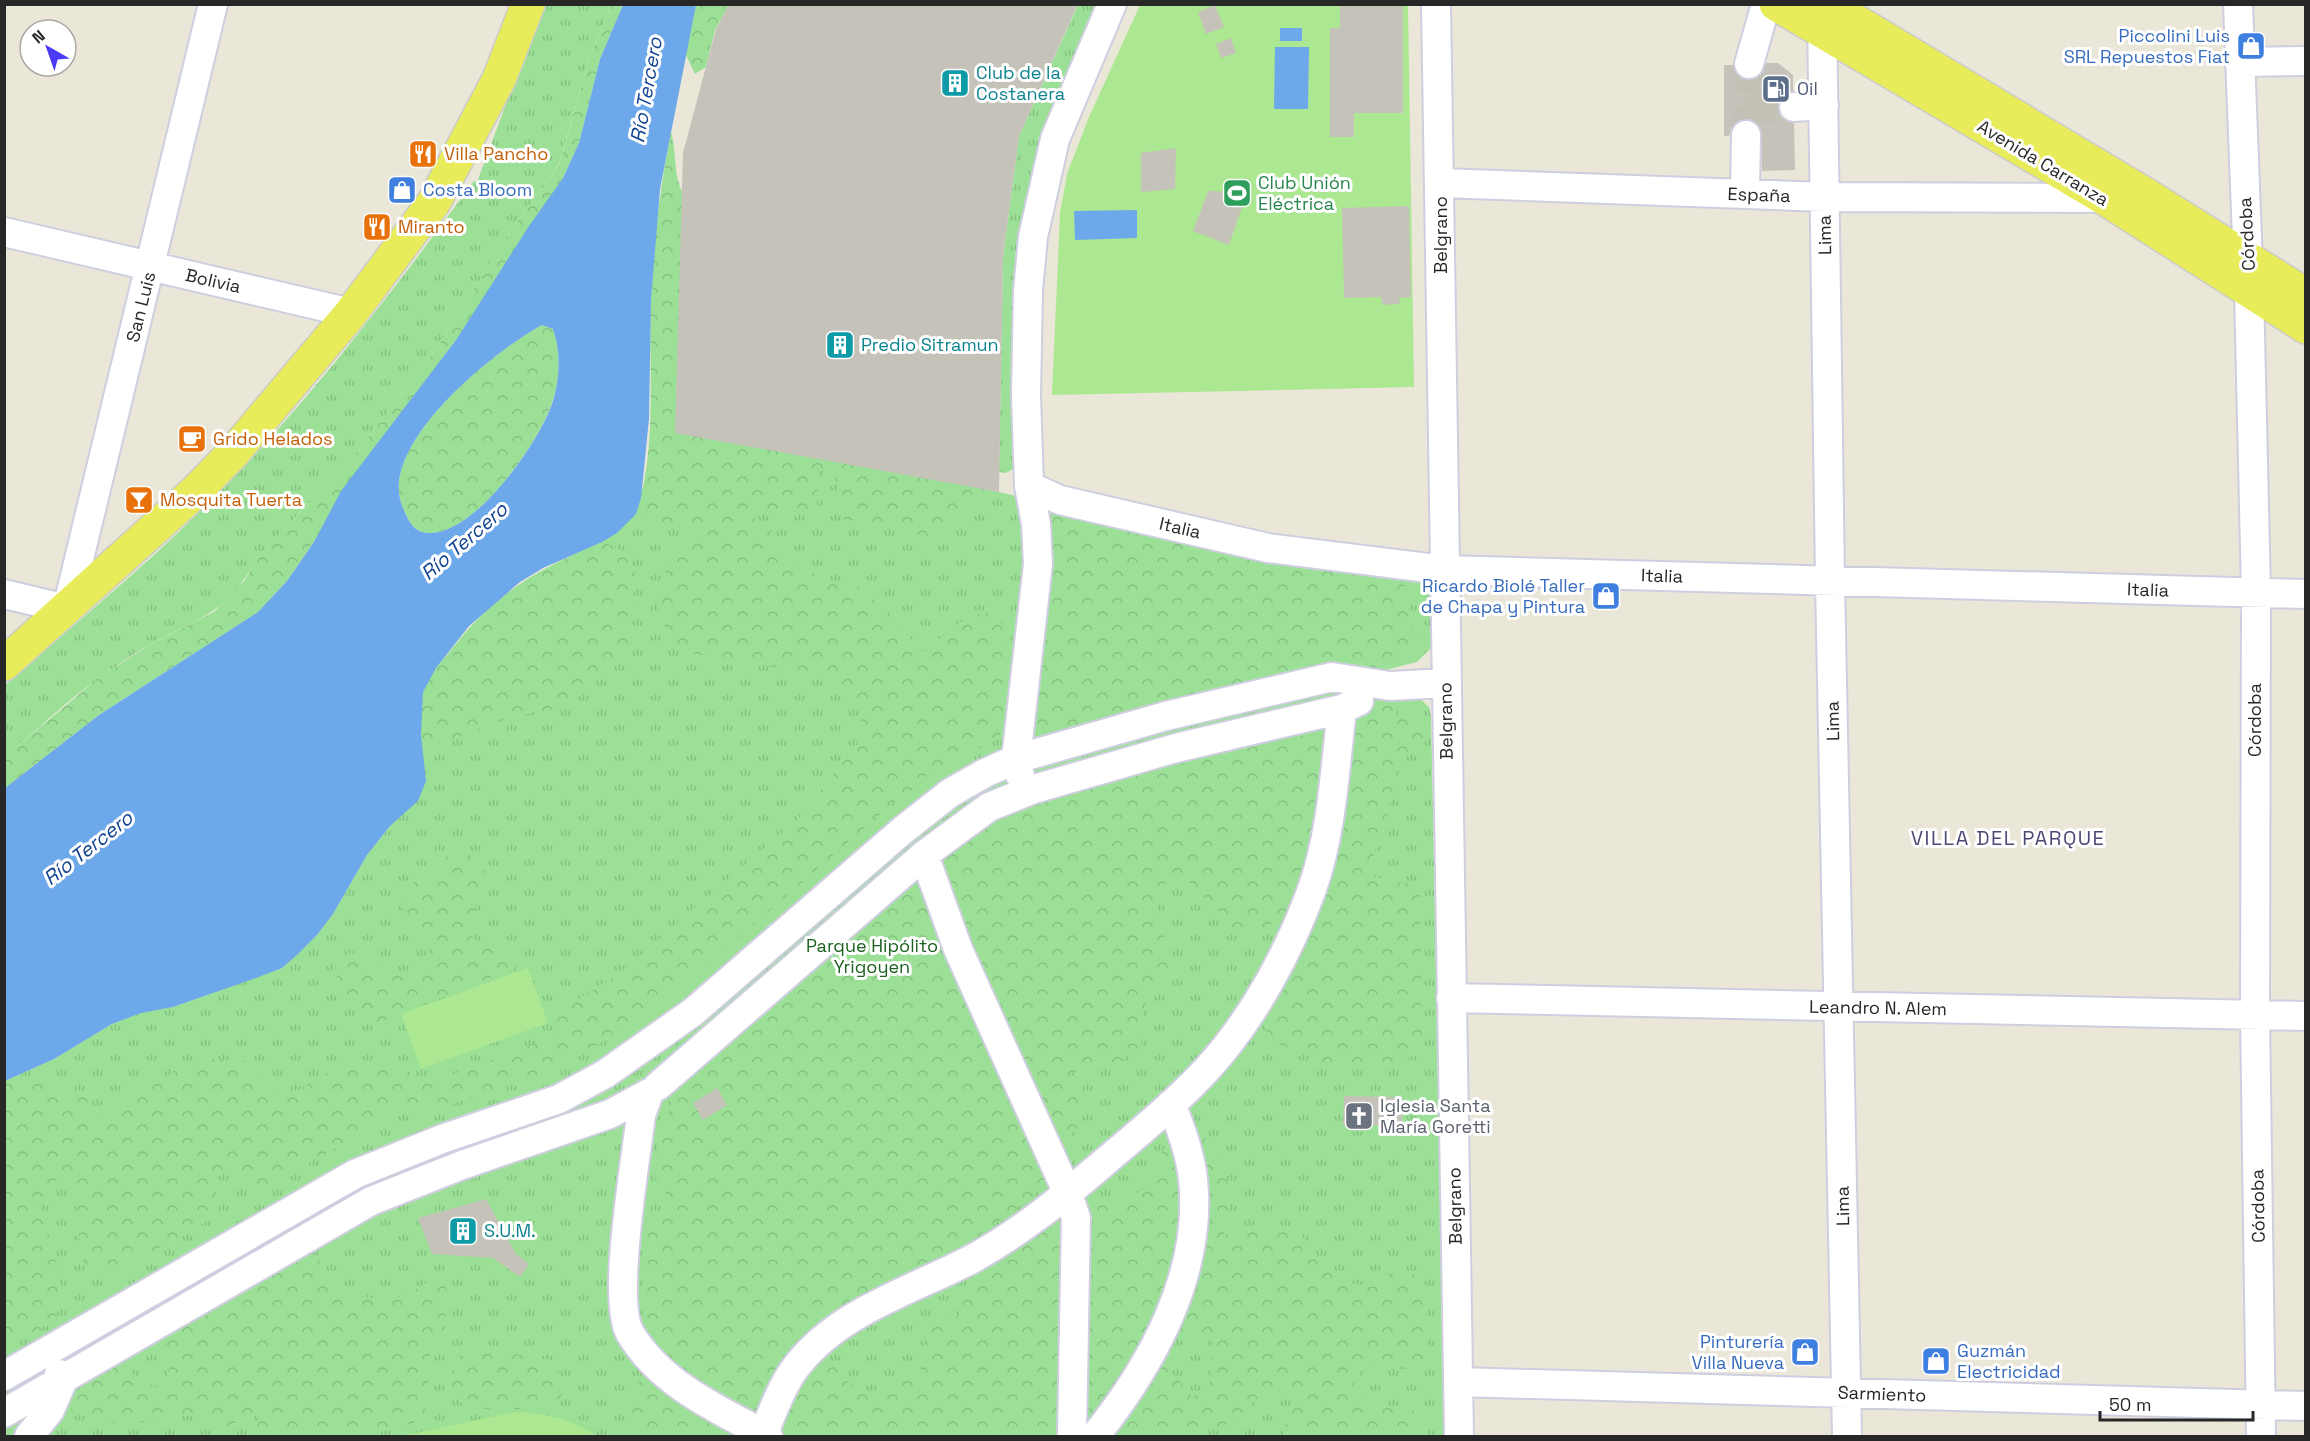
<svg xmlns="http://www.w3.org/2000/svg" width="2310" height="1441" viewBox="0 0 2310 1441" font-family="'Space Grotesk',sans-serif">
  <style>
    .grass { fill: url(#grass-tufts) }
    .forest { fill: url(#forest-crowns) }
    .pitch { fill: #ace791 }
    .water { fill: #6da8eb; fill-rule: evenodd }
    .building { fill: #c5c3b9 }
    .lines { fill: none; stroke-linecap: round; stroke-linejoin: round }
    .minor-tunnel { stroke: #c3c1b5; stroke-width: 28; stroke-dasharray: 28 14; stroke-linecap: butt }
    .minor-casing { stroke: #cfcee0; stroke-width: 32 }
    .major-casing { stroke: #cbcbcb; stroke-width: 36 }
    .minor { stroke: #fff; stroke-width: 28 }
    .major { stroke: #e8ec5b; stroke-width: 33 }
    .labels { text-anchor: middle; stroke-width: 6; stroke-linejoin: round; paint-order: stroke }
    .shop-label { font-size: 18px; fill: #366cbe; stroke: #fff; text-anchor: end }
    .culture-label { font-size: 18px; fill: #0d838f; stroke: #fff; text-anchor: start }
    .service-label { font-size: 18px; fill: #4e5e75; stroke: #fff; text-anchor: start }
    .food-label { font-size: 18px; fill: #c56008; stroke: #fff; text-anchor: start }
    .street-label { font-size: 18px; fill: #272727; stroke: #fff }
    .leisure-label { font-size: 18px; fill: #27864d; stroke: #fff; text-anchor: start }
    .park-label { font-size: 18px; fill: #1b611f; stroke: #fff }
    .worship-label { font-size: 18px; fill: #5b616d; stroke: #fff; text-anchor: start }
    .water-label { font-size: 20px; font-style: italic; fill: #104392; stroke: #fff }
    .neighbourhood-label { font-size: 20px; letter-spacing: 1.5px; fill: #4d4976; stroke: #fff }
  </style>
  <defs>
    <pattern id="grass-tufts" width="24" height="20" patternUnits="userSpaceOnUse" patternTransform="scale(1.5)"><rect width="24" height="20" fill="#9be096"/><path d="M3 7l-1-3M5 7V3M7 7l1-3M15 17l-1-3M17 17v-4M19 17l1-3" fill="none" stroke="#86c081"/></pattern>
    <pattern id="forest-crowns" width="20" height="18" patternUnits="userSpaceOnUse" patternTransform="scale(1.5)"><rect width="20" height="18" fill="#9be096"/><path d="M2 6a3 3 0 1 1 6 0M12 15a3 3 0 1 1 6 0" fill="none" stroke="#86c081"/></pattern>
  </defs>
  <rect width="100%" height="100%" fill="#eae7d9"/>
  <path class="grass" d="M543,5H612L590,56L560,161L547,183L512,228L439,345L357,452L256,559C229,612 201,617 153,643C134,653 117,666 99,678C66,701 36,731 5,757V685C78,621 156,558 224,487C316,393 396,287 474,181L477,182Z
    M1078,5H1098L1040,138L1020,254L1015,468L1006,473L999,472L1003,257L1019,136Z
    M675,433L999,492L1261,555L1426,580L1433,611L1431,648L1417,662L1389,669L1390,700L1419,698L1429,707L1431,717L1446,1436H5V1081L54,1059L112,1024L141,1012L173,1007L282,968L317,935L333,914L367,855L390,826L421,735L573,555L617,533Z"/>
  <path class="forest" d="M612,5H623L600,59L579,143L563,178L456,340L401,415L287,581L258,612L99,715L5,788V757L97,679L151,644L214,612L245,580L256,559L357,452L439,345L512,228L547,183L560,162L590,56Z
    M696,5H729L715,30L706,67L695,74L685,53Z
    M671,132C677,151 673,174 682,191L980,488L982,496L962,519L930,537L844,519L833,471L818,468L817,510L744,512L768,525L782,550L811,572L821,578L858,587L887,610L923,653C945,635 968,608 998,613L1008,644L1002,731L998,739L937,769L901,796L697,974L620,1032L559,1066L502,1089L438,1108L394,1109L345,1143L257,1192L219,1168L213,1218L109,1276L85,1266C75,1234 79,1198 70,1166L38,1201L53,1247L61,1286L56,1319L5,1350V1081C20,1077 66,1091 86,1093L92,1122L152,1082L201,1059L245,1061L269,1086L285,1098L330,1071L386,1062L433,1082L552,1037L557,1013L618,974L798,819L857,745L864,706L834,682L799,671L684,652L659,619V591L673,550L706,521L679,527L652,528L636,514C658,446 648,370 651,300C653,243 660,188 671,132Z
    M542,325L553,329C561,352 560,377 553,400C541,440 470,544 422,532C412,529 407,518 403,508C375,446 494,351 542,325Z
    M1048,504L1388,571L1404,585L1410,595L1408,613L1417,640L1409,661L1379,669L1332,667L1029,747Z
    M602,542L622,550L635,570L630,644L587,690L562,709C521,710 458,734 424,756C421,737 416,712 423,692C427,677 441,662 451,650C495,593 536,570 602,542Z
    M1390,700L1396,705L1397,718L1419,720L1424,741L1409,754L1397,771L1384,828L1370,863L1374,876L1390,882L1409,883L1420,896L1422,1050L1404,1061L1331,1067L1319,1063L1313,1049L1283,1047L1268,1038L1264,1020L1348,722L1367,705Z
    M1332,729L1314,846L1286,918L1239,937L1225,918L1182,875L1157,887C1154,917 1168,944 1172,973C1146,997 1137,1008 1142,1045L1114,1066L1071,1073L1082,1105L1080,1125L1065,1141L1062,1167L1030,1199L958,1250L839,1310L791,1351L757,1416L688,1377L662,1349L644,1320L643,1278L649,1227L669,1197L655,1179L658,1149L674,1093L920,873L993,818L1050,796L1182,763Z
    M460,849C477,858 486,869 490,888L477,901L469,936L483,944H502L513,956L516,968L379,1023C344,1011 351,1000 334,971L338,958L351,953C386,965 378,980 422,971L431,959C428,926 399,930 402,891L416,881L441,872L447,853Z
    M1192,1136L1210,1140C1231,1180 1233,1190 1224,1235L1246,1233L1267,1227L1299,1231C1321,1267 1329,1282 1373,1287L1388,1274L1411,1272L1426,1285L1427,1361L1408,1369L1364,1367L1351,1389L1378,1406L1402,1407L1426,1416L1427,1436H1284L1294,1390L1259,1397L1233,1422L1190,1436H774L781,1415L813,1364L839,1366L845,1380L869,1396L900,1382L921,1378L920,1355L932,1322L959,1316L969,1270L1061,1207L1119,1203L1143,1189L1165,1146L1176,1145L1183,1212L1168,1367L1192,1397L1209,1388L1213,1341L1173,1329Z
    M305,1254L315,1255L342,1293L389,1301L413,1291L434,1278L443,1281L452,1302L426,1365L430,1393L422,1419C375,1441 310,1436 257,1436V1411L220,1431C183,1404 175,1419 136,1423C117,1425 91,1418 72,1413L69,1401C83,1383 105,1363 129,1367L141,1384L164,1389L173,1354L163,1341Z
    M462,1353L529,1355L551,1360L565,1382L559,1404C540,1409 478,1414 461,1403C456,1399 453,1392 450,1387L456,1364Z
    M640,1378C670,1386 697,1408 721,1426L720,1436H632C625,1418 634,1396 640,1378Z"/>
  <path class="pitch" d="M1140,5H1408L1414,387L1052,395L1060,213L1067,174L1089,117Z
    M528,968L548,1023L421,1069L401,1014Z
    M515,1412C545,1413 572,1419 597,1436H402Z"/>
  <path class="water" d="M623,5H696L660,189L651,300L649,419L641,498L636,514L617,533L602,542L543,568L520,582L469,626L436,668L423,692L421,735L426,781L418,801L390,826L367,855L333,914L317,935L298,954L282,968L256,978L173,1007L141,1013L112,1024L54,1059L5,1081V788L99,715L258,612L287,581L314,542L341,491L456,340L529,226L563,178L579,143L600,59ZM542,325L553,329C561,352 560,377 553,401C541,440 470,544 422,532C412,529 407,518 403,508C375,446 494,351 542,325Z
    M1280,28H1302V41H1280Z
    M1275,47H1309L1308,109H1274Z
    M1137,210V238L1075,240L1074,211Z"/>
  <path class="building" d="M729,4H1078L1019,136L1003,257L999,492L675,433L683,153L716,29Z
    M1340,4H1403V113H1354V137H1330V28H1340Z
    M1215,5L1224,27L1206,34L1198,12Z
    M1231,38L1236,53L1221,58L1216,44Z
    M1766,63H1778L1793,75V91L1784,94L1778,108L1781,117L1794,123L1795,170L1762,171V135L1760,127L1754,121L1739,120L1732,127L1729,136H1724V65H1733L1738,76L1752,80L1761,75Z
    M1176,148L1175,189L1141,192V153Z
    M1208,191L1247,192L1229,245L1193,231Z
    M1409,206L1411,297L1399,298L1400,304L1382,305L1381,297L1344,298L1342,208Z
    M717,1088L727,1105L703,1120L693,1103Z
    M1344,1096L1403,1097L1402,1126L1343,1125Z
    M486,1199L516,1254L529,1264L520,1277L493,1258L432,1254L418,1218Z"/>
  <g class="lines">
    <path class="minor-tunnel" d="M1747,111L1794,107
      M1746,135L1749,64"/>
    <g class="minor-casing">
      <path id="minor" d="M1436,4L1459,1436
        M2238,4L2249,290L2256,593L2255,1015L2261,1436
        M1822,14L1830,581L1847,1436
        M2239,62L2306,61
        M1749,64L1766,4
        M1794,107L1824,105
        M1441,183L1825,197L2110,198
        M1745,194L1746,135
        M4,232L351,313
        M1029,486L1060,500L1268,548L1444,570L2306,594
        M4,594L67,609L213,4
        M1020,775L1016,759L1038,564L1036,524L1029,486L1026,395L1028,291L1033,237L1055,139L1112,4
        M924,855L958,949L1068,1194L1076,1218L1072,1436
        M1451,998L2306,1016
        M658,1086L924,855L989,807L1034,789L1176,748L1342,709L1359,701
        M649,1093L641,1115C636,1159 611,1300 630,1333C660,1384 719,1410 768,1436
        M4,1376L355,1174L442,1139L559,1099L605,1074L693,1012L903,830L950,793L985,773L1016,759L1166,716L1332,677L1390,686L1445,683
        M1458,1382L2306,1406
        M4,1413L371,1201L462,1165L610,1114L649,1093
        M29,1436L50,1410L63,1380L59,1374
        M763,1436C771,1415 779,1393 791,1374C832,1313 911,1291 972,1259C1021,1232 1065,1196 1107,1160C1142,1130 1178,1101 1209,1067C1254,1017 1289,952 1312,889C1332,833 1335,768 1342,709
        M1095,1436C1152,1365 1203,1273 1193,1179C1190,1153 1181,1129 1171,1104"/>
    </g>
    <g class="major-casing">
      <path id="major" d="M1776,4L2104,198L2306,327
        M1827,4L2148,196L2306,295
        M4,664L196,491L233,453L351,313L434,202L499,79L528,4"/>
    </g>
    <use href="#minor" class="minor"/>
    <use href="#major" class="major"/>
  </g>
  <defs>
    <g id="shop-square" transform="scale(1.5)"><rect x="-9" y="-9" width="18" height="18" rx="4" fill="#3f7fe0" stroke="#fff"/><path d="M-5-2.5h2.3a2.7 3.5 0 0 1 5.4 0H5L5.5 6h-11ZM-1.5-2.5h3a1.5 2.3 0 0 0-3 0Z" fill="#fff"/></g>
    <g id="building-square" transform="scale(1.5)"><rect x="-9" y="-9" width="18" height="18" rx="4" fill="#0f9aa8" stroke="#fff"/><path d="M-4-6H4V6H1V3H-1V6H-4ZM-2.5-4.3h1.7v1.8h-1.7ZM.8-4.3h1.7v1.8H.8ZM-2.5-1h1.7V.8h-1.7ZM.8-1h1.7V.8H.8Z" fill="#fff"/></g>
    <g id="fuel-square" transform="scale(1.5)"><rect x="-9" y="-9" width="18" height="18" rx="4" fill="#5c6f8a" stroke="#fff"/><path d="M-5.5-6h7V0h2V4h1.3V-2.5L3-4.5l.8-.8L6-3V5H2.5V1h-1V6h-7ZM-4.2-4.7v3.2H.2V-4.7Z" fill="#fff"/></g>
    <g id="restaurant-square" transform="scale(1.5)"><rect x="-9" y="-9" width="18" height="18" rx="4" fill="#e8710a" stroke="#fff"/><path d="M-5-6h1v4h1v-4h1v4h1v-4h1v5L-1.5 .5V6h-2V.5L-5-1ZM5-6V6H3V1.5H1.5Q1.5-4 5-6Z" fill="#fff"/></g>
    <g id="stadium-square" transform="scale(1.5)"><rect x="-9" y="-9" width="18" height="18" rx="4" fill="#2e9e5b" stroke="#fff"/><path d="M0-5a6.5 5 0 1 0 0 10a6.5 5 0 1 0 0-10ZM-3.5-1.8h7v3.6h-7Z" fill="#fff"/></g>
    <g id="cafe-square" transform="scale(1.5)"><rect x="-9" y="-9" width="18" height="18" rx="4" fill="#e8710a" stroke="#fff"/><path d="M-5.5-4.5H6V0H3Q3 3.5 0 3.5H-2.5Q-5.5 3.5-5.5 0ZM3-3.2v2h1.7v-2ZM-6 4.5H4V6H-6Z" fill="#fff"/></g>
    <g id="bar-square" transform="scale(1.5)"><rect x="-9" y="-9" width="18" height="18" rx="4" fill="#e8710a" stroke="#fff"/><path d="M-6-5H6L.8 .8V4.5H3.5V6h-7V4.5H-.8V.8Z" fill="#fff"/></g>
    <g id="church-square" transform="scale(1.5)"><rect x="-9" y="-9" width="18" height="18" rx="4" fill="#6b7280" stroke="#fff"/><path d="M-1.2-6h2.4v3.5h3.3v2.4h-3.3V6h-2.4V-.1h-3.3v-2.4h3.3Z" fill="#fff"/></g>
  </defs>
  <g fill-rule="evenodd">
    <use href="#shop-square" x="2251" y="46"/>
    <use href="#building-square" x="955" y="83"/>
    <use href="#fuel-square" x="1776" y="89"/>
    <use href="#restaurant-square" x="423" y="154"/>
    <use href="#shop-square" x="402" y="190"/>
    <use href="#stadium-square" x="1237" y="193"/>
    <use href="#restaurant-square" x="377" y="227"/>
    <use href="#building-square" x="840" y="345"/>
    <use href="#cafe-square" x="192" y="439"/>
    <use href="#bar-square" x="139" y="500"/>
    <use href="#shop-square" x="1606" y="596"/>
    <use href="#church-square" x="1359" y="1116"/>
    <use href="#building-square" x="463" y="1231"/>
    <use href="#shop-square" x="1805" y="1352"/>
    <use href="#shop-square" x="1936" y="1361"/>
  </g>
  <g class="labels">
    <g class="shop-label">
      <text x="2230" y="42">Piccolini Luis<tspan x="2230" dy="21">SRL Repuestos Fiat</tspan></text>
      <text x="423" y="196" text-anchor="start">Costa Bloom</text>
      <text x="1585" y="592">Ricardo Biolé Taller<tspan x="1585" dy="21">de Chapa y Pintura</tspan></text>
      <text x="1784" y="1348">Pinturería<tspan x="1784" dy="21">Villa Nueva</tspan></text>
      <text x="1957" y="1357" text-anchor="start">Guzmán<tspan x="1957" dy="21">Electricidad</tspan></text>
    </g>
    <g class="culture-label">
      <text x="976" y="79">Club de la<tspan x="976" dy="21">Costanera</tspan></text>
      <text x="861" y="351">Predio Sitramun</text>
      <text x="484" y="1237">S.U.M.</text>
    </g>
    <g class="service-label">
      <text x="1797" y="95">Oil</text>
    </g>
    <g class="food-label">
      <text x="444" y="160">Villa Pancho</text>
      <text x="398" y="233">Miranto</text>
      <text x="213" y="445">Grido Helados</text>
      <text x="160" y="506">Mosquita Tuerta</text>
    </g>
    <g class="street-label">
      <text transform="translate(2043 163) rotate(31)" y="6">Avenida Carranza</text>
      <text transform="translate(1759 195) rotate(2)" y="6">España</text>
      <text transform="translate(2247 234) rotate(-93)" y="6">Córdoba</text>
      <text transform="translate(1441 235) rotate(-90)" y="6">Belgrano</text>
      <text transform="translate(1825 235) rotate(-91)" y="6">Lima</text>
      <text transform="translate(213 281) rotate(13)" y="6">Bolivia</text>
      <text transform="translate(141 307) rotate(-76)" y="6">San Luis</text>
      <text transform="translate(1180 528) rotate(13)" y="6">Italia</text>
      <text transform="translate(1662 576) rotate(2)" y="6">Italia</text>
      <text transform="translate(2148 590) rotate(2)" y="6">Italia</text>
      <text transform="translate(2255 720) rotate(-90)" y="6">Córdoba</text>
      <text transform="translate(1446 721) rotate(-91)" y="6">Belgrano</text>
      <text transform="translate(1833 721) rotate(-91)" y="6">Lima</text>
      <text transform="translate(1878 1008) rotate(1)" y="6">Leandro N. Alem</text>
      <text transform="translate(1455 1206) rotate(-91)" y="6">Belgrano</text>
      <text transform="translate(1843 1206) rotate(-91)" y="6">Lima</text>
      <text transform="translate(2258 1206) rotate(-91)" y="6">Córdoba</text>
      <text transform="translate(1882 1394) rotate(2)" y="6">Sarmiento</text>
    </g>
    <g class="leisure-label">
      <text x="1258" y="189">Club Unión<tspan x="1258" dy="21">Eléctrica</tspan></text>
    </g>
    <g class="park-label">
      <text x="872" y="952">Parque Hipólito<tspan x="872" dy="21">Yrigoyen</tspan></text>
    </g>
    <g class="worship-label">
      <text x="1380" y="1112">Iglesia Santa<tspan x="1380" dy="21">María Goretti</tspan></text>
    </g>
    <g class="water-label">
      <text transform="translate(646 90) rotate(-80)" y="7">Río Tercero</text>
      <text transform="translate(464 541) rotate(-41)" y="7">Río Tercero</text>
      <text transform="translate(88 848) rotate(-38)" y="7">Río Tercero</text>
    </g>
    <g class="neighbourhood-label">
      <text x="2008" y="845">VILLA DEL PARQUE</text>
    </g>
  </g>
  <rect width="2310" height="1441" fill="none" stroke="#272727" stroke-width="12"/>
  <g transform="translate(48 48) rotate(320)"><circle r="28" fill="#ffffff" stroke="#a9a9a9" stroke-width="1.5"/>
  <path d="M0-4.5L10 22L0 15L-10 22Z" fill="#493bf5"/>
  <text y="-9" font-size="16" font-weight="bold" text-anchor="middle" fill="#272727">N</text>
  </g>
  <path d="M2100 1411v9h153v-9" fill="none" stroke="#272727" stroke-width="3"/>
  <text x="2109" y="1411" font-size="18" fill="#272727" stroke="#ffffff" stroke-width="4.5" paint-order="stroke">50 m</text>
</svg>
